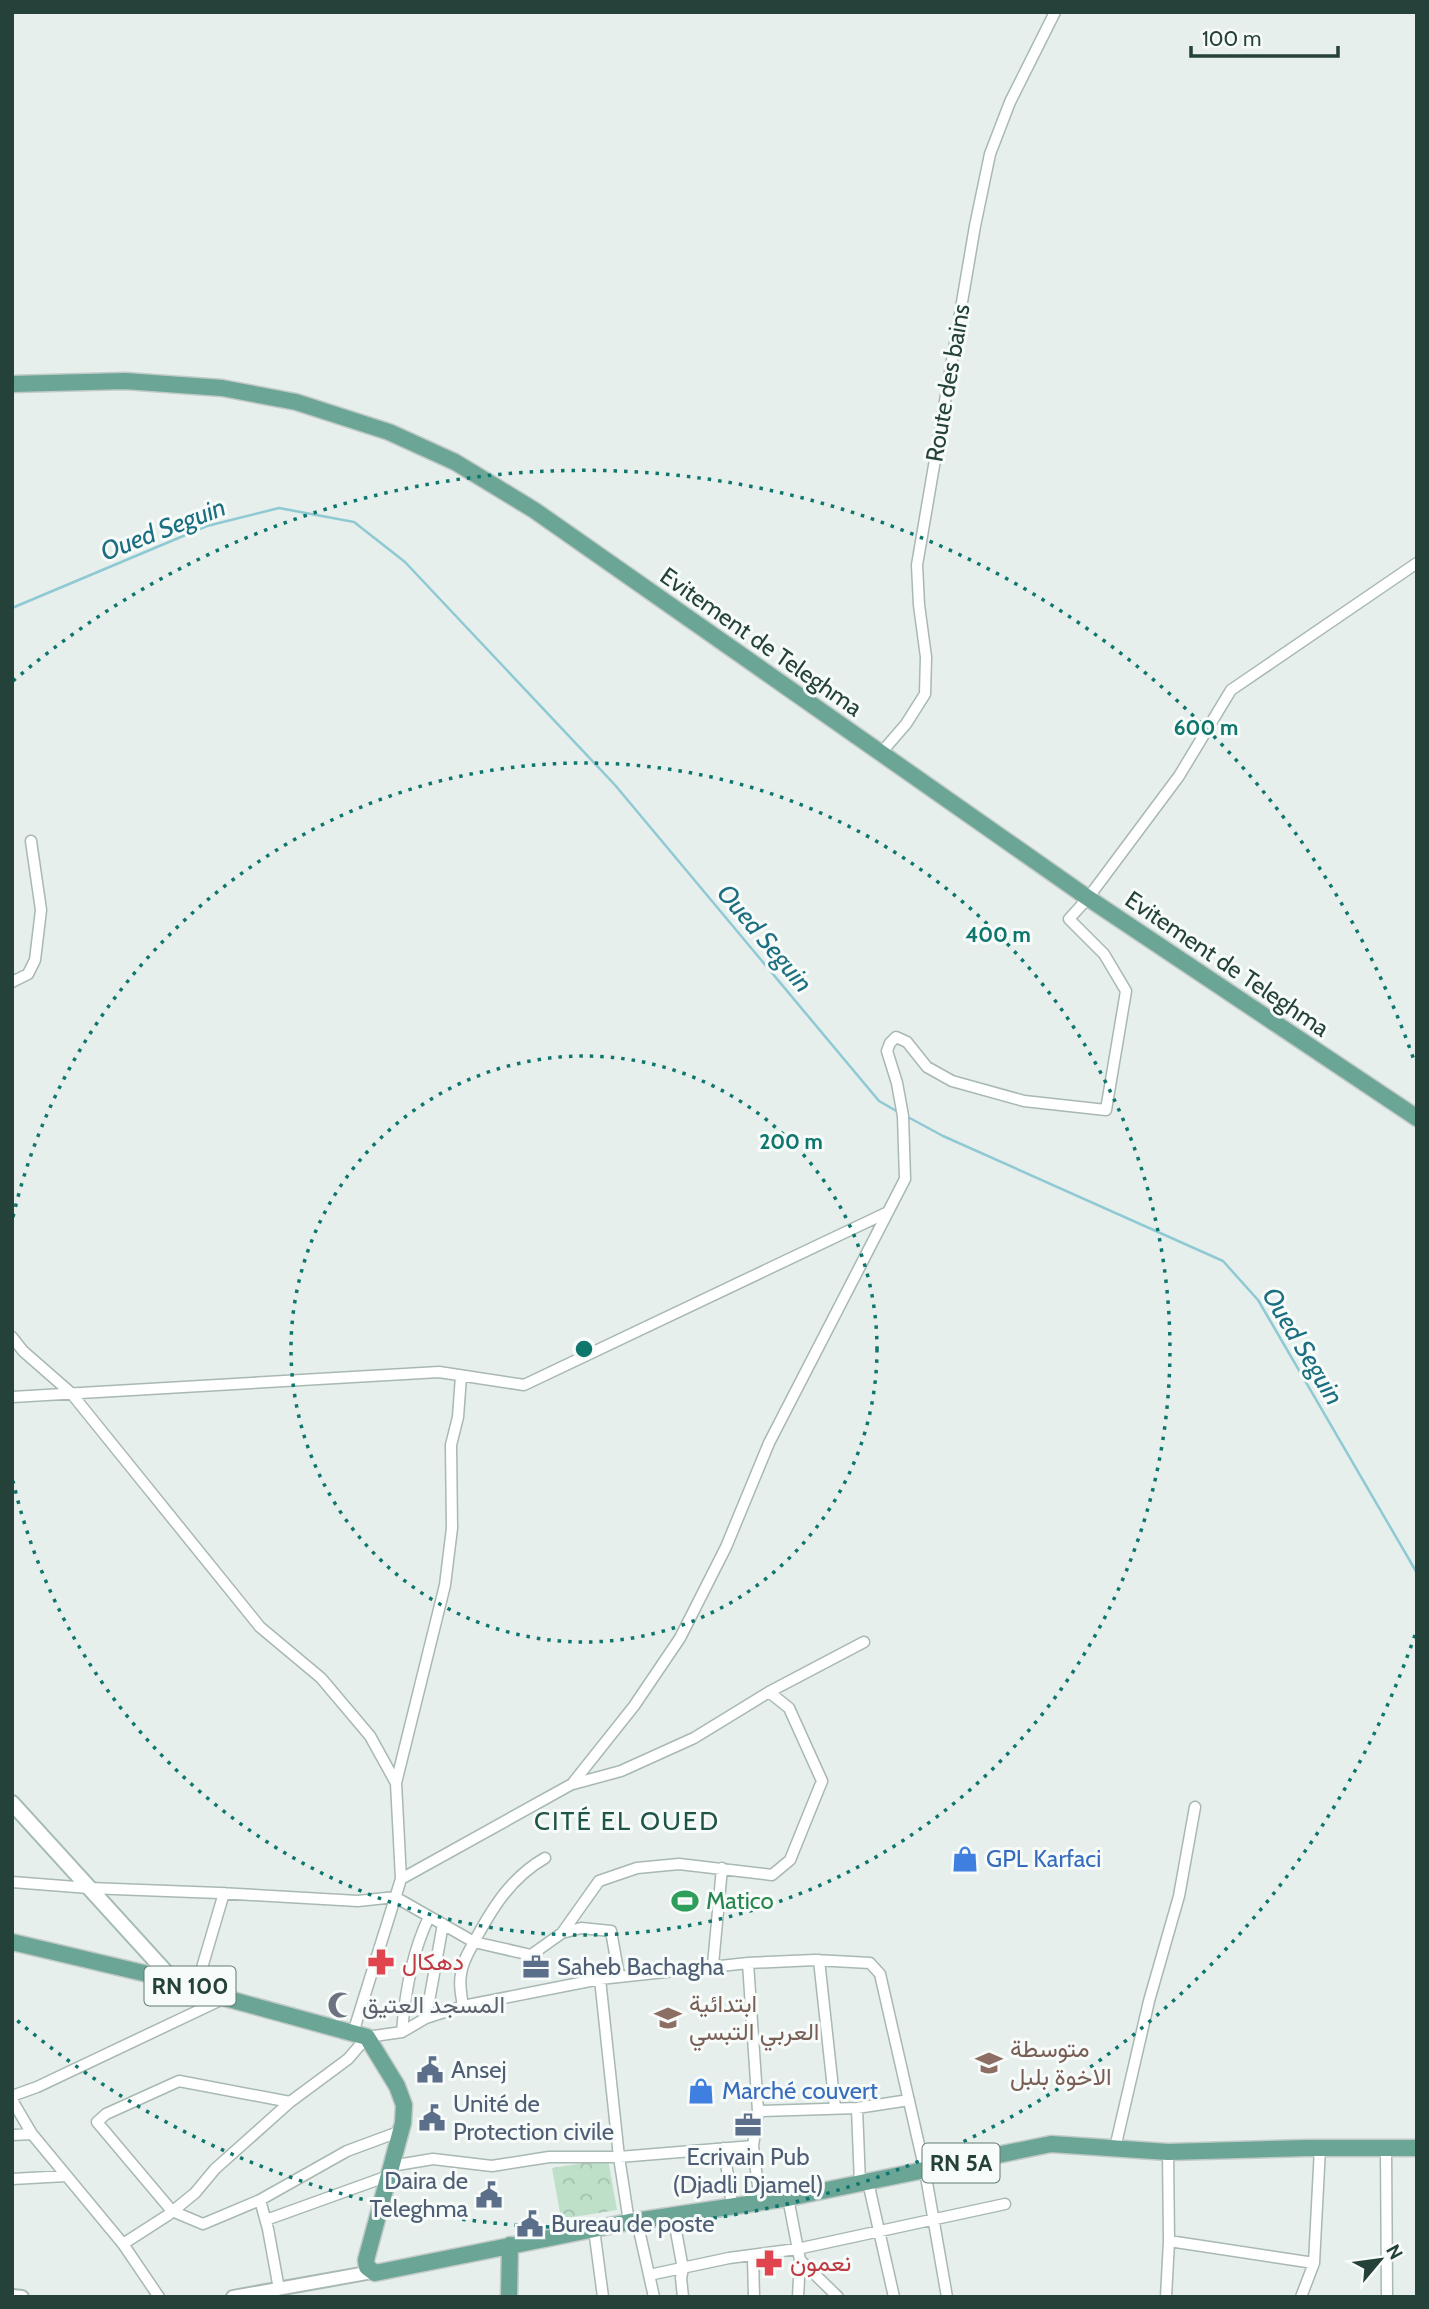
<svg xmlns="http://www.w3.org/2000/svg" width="1429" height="2309" viewBox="0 0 1429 2309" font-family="Cabin,Vazirmatn,sans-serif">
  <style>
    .forest { fill: url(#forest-crowns) }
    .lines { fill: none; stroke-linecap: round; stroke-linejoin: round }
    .stream { stroke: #8ec9d4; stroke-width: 2.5 }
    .minor-casing { stroke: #a8b8b2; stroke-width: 13 }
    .tertiary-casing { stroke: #a8b8b2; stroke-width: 16 }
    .secondary-casing { stroke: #a4bbb3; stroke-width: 18 }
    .primary-casing { stroke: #c2cac8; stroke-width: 19 }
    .minor { stroke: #fff; stroke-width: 10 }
    .tertiary { stroke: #fff; stroke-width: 12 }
    .secondary { stroke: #fff; stroke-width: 14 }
    .primary { stroke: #6aa596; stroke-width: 16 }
    .ring { fill: none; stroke: #0f766e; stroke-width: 3.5; stroke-dasharray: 3.5 7 }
    .labels { text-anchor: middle; stroke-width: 6; stroke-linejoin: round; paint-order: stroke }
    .shield { fill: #f7fbf9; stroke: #637a73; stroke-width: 2 }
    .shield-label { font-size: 23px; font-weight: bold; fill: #24423a }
    .street-label { font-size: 24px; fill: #24423a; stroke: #f7fbf9 }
    .shop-label { font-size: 24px; fill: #366cbe; stroke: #f7fbf9; text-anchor: start }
    .leisure-label { font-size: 24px; fill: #27864d; stroke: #f7fbf9; text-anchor: start }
    .health-label { font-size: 24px; fill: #be3a42; stroke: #f7fbf9; text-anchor: start }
    .service-label { font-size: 24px; fill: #4e5e75; stroke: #f7fbf9; text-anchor: start }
    .education-label { font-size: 24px; fill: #785e54; stroke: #f7fbf9; text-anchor: start }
    .worship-label { font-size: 24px; fill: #5b616d; stroke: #f7fbf9; text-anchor: start }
    .water-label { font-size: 26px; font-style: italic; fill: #1c6f80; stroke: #f7fbf9 }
    .neighbourhood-label { font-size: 26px; letter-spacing: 2px; fill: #1f5548; stroke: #f7fbf9 }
    .centre { fill: #0f766e; stroke: #f7fbf9; stroke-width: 3.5 }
    .ring-label { font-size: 21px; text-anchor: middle; font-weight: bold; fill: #0f766e; stroke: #f7fbf9; stroke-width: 6; stroke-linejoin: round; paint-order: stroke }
  </style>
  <defs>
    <pattern id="forest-crowns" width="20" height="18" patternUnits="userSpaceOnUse" patternTransform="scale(1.75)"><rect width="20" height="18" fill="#bfe0c8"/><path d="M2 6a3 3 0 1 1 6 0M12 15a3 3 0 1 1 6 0" fill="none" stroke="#a4c1ad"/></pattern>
  </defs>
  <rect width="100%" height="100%" fill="#e6efeb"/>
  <path class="forest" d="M608,2159L617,2210L561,2219L552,2168Z"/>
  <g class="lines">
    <path class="stream" d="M12,608L207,526L279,508L354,522L405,562L615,785L879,1101L900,1113
      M906,1116L943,1136L1223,1261L1258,1300L1417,1573"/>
    <g class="minor-casing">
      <path id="minor" d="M880,754L906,724L925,694L926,657L919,605L917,565L975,226L990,154L1010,102L1055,12
        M12,982L28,974L35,960L41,910L31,841
        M12,1337L23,1351L71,1393L260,1627L321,1678L370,1736L396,1783L401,1879
        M12,1397L439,1372L524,1385L888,1212
        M396,1783L445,1585L452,1528L451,1445L458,1417L461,1376
        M573,1784L621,1771L694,1738L769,1692L864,1642
        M12,1882L89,1888L219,1893L358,1901L395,1897L474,1942L531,1955L562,1933L599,1881L637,1868L679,1864L772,1875L790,1860L822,1781L789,1708L769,1692
        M562,1933L581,1928L611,1931L619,1976
        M819,1960L835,2107
        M748,1963L758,2111L753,2146L760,2202
        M713,1965L722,1868
        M600,1979L619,2157L629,2222
        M196,1988L224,1893
        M463,2006C461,1995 459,1984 461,1974C462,1963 468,1953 473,1944C491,1910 510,1878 545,1858
        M426,2018L443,1924
        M402,2032C405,1993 412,1952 429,1917
        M353,2033L401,1879L572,1784L634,1706L680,1638L726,1547L769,1443L905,1179L903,1116L897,1083L887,1051L890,1043L896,1037L907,1042L927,1067L952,1081L1024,1101L1106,1110L1126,991L1104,954L1069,919L1088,898L1179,776L1231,690L1417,563
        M12,2096L37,2087L225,1998
        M12,2100L32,2134L123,2244L159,2297
        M290,2102L179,2081L106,2114L97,2122L172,2211L203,2224L260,2200L347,2151L401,2131
        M857,2108L860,2184
        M758,2111L857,2108L909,2100
        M12,2135L32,2134
        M724,2148L732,2206
        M1115,2148L1149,2001L1179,1896L1195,1807
        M1386,2149L1387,2297
        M391,2166L433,2159L492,2166L549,2157H619L753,2146
        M12,2179L66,2176
        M868,2182L894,2297
        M788,2198L800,2260L838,2297
        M260,2200L268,2229L279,2289
        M673,2215L683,2269L681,2278L683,2297
        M266,2220L388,2176
        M637,2221L654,2297
        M594,2229L603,2297
        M1169,2241L1314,2263L1301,2297
        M123,2244L168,2215L195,2193L215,2169L290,2102L348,2059L367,2037L402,2032L426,2018L463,2006L600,1979L748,1963L815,1960L870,1963L880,1974L925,2171L947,2297
        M753,2257L754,2297
        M1314,2263L1320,2148
        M649,2275L729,2258L797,2249L1005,2204
        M798,2297L800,2260
        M1166,2297L1169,2241L1168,2152"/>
    </g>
    <g class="tertiary-casing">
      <path id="tertiary" d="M12,2296L22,2297
        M233,2297L372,2272"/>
    </g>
    <g class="secondary-casing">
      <path id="secondary" d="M12,1803L173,1980"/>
    </g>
    <g class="primary-casing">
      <path id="primary" d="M12,384L125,381L222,388L296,402L389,432L455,462L534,510L1088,898L1417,1118
        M12,1942L173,1980L225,1998L367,2037L397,2086L404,2105L403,2123L366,2260L367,2267L375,2273L629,2222L788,2198L1051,2144L1168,2152L1307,2148H1417
        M509,2297L510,2245"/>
    </g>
    <use href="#minor" class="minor"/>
    <use href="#tertiary" class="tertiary"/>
    <use href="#secondary" class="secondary"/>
    <use href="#primary" class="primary"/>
  </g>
  <g class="ring">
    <circle cx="584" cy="1349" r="293"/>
    <path d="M13 1217A586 586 0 1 1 13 1481"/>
    <path d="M1415 1635A879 879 0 0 1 13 2017M13 681A879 879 0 0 1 1415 1063"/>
  </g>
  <defs>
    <g id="shop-bare" transform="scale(2.1)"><path d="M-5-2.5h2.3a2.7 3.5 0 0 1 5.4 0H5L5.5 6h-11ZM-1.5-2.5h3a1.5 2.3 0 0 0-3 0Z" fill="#3f7fe0" stroke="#f7fbf9" stroke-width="2.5" paint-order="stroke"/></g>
    <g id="stadium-bare" transform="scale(2.1)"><path d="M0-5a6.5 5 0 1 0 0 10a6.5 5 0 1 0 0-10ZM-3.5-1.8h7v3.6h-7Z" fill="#2e9e5b" stroke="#f7fbf9" stroke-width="2.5" paint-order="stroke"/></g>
    <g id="pharmacy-bare" transform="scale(2.1)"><path d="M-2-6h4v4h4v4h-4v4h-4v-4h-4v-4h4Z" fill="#e0444e" stroke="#f7fbf9" stroke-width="2.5" paint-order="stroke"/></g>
    <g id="office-bare" transform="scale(2.1)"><path d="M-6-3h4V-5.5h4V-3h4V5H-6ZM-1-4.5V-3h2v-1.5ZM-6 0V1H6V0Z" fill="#5c6f8a" stroke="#f7fbf9" stroke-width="2.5" paint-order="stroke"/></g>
    <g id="mosque-bare" transform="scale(2.1)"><path d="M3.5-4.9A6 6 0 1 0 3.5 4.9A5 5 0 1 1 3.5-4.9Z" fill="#6b7280" stroke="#f7fbf9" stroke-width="2.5" paint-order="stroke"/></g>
    <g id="school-bare" transform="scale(2.1)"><path d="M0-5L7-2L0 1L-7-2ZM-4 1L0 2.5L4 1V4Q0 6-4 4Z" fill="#8d6e63" stroke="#f7fbf9" stroke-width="2.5" paint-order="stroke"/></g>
    <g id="civic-bare" transform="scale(2.1)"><path d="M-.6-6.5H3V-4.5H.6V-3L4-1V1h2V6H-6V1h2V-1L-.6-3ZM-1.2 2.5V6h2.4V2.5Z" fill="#5c6f8a" stroke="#f7fbf9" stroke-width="2.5" paint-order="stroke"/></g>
  </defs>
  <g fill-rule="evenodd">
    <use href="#shop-bare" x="965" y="1859"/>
    <use href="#stadium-bare" x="685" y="1901"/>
    <use href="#pharmacy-bare" x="381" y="1962"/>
    <use href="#office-bare" x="536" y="1967"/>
    <use href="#mosque-bare" x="341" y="2005"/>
    <use href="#school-bare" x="668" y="2018"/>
    <use href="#school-bare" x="989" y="2063"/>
    <use href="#civic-bare" x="430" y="2070"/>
    <use href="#shop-bare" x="701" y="2091"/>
    <use href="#civic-bare" x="432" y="2118"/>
    <use href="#office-bare" x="748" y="2125"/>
    <use href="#civic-bare" x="489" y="2195"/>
    <use href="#civic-bare" x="530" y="2224"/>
    <use href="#pharmacy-bare" x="769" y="2263"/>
  </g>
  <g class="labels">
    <g class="shield">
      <rect x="144.5" y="1966.5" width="91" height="39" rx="5"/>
      <rect x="922.5" y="2143.5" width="77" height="39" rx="5"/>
    </g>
    <g class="shield-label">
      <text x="190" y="1994">RN 100</text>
      <text x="961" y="2171">RN 5A</text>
    </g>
    <g class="street-label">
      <text transform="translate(948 383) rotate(-80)" y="8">Route des bains</text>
      <text transform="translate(761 642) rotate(35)" y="8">Evitement de Teleghma</text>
      <text transform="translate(1227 964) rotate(34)" y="8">Evitement de Teleghma</text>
    </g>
    <g class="shop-label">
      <text x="986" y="1867">GPL Karfaci</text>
      <text x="722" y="2099">Marché couvert</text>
    </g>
    <g class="leisure-label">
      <text x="706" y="1909">Matico</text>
    </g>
    <g class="health-label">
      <text x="402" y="1970">دهكال</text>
      <text x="790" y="2271">نعمون</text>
    </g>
    <g class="service-label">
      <text x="557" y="1975">Saheb Bachagha</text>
      <text x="451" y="2078">Ansej</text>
      <text x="453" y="2112">Unité de<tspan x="453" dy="28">Protection civile</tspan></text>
      <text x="748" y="2165" text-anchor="middle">Ecrivain Pub<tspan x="748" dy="28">(Djadli Djamel)</tspan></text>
      <text x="468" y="2189" text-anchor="end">Daira de<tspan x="468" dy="28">Teleghma</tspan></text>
      <text x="551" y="2232">Bureau de poste</text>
    </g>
    <g class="education-label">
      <text x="689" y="2012">ابتدائية<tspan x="689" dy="28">العربي التبسي</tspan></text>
      <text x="1010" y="2057">متوسطة<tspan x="1010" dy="28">الاخوة بلبل</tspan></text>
    </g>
    <g class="worship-label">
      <text x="362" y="2013">المسجد العتيق</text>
    </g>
    <g class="water-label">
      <text transform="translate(163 529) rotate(-21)" y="9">Oued Seguin</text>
      <text transform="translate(765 938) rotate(50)" y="9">Oued Seguin</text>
      <text transform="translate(1303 1346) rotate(59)" y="9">Oued Seguin</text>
    </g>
    <g class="neighbourhood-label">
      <text x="627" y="1830">CITÉ EL OUED</text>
    </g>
  </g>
  <circle cx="584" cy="1349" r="10" class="centre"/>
  <g class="ring-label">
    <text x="1206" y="735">600 m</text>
    <text x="998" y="942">400 m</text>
    <text x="791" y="1149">200 m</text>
  </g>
  <rect width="1429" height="2309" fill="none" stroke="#24423a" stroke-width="28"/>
  <g transform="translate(1380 2260) rotate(61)" stroke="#f7fbf9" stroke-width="5" paint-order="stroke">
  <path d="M0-5L12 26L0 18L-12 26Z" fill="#24423a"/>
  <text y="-10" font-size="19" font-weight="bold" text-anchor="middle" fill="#24423a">N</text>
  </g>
  <path d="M1191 46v10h147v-10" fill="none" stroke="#24423a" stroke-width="3.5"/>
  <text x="1202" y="46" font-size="21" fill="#24423a" stroke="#f7fbf9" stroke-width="5" paint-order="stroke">100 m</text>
</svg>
